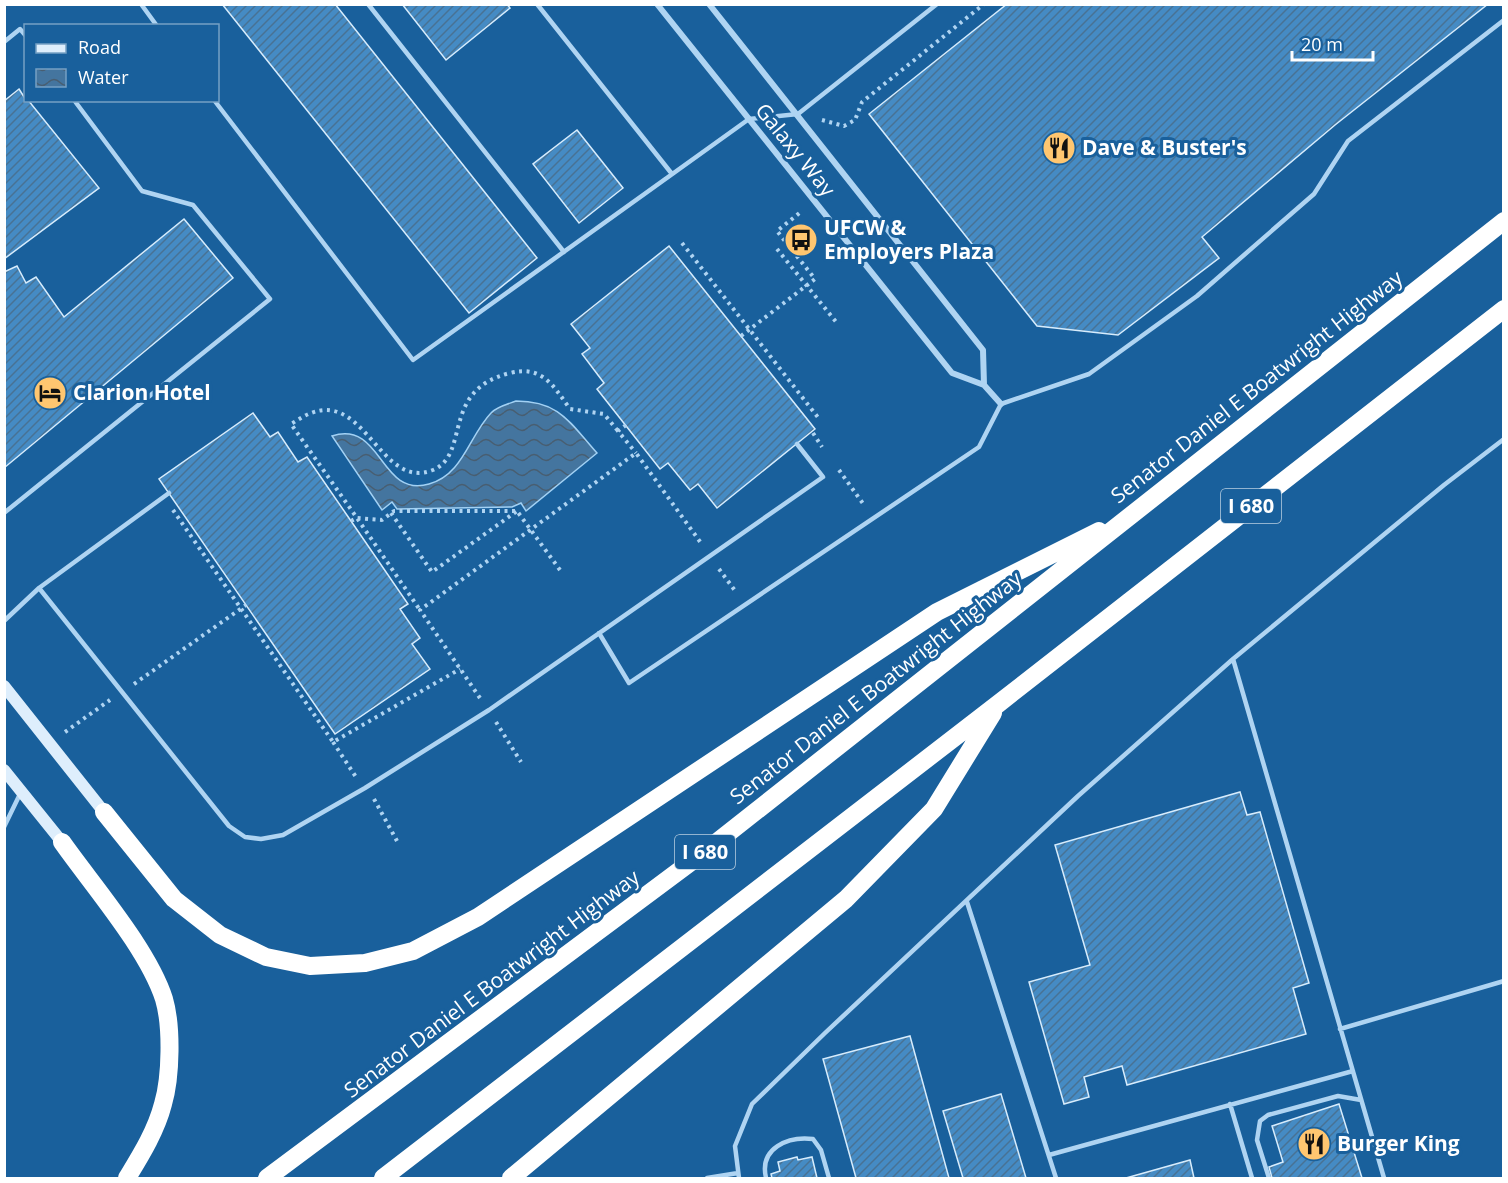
<svg xmlns="http://www.w3.org/2000/svg" width="1508" height="1183" viewBox="0 0 1508 1183" font-family="'Open Sans',sans-serif">
  <style>
    .water { fill: url(#water-waves); stroke: #a2d1f4; stroke-width: 1.5 }
    .building { fill: url(#building-hatch); stroke: #d7ecfc; stroke-width: 1.5 }
    .lines { fill: none; stroke-linecap: round; stroke-linejoin: round }
    .path { stroke: #afd4f2; stroke-width: 4; stroke-dasharray: 3 4.5; stroke-linecap: butt }
    .lane { stroke: #afd4f2; stroke-width: 4.5 }
    .street { stroke: #afd4f2; stroke-width: 6 }
    .secondary { stroke: #deeefc; stroke-width: 12 }
    .highway { stroke: #fff; stroke-width: 18 }
    .labels { text-anchor: middle; stroke-width: 6; stroke-linejoin: round; paint-order: stroke }
    .shield { fill: #19609c; stroke: #bacfe1; stroke-width: 1.5 }
    .shield-label { font-size: 20px; font-weight: bold; fill: #fff }
    .poi-label { font-size: 21px; font-weight: bold; fill: #fff; stroke: #19609c; text-anchor: start }
    .street-label { font-size: 21px; fill: #fff; stroke: #19609c }
  </style>
  <defs>
    <pattern id="water-waves" width="16" height="10" patternUnits="userSpaceOnUse" patternTransform="scale(1.5)"><rect width="16" height="10" fill="#44759f"/><path d="M0 5q4-4 8 0t8 0" fill="none" stroke="#485e71"/></pattern>
    <pattern id="building-hatch" width="6" height="6" patternUnits="userSpaceOnUse" patternTransform="scale(1.5)"><rect width="6" height="6" fill="#458bc4"/><path d="M-1 1l2-2M0 6l6-6M5 7l2-2" fill="none" stroke="#487294"/></pattern>
  </defs>
  <rect width="100%" height="100%" fill="#19609c"/>
  <path class="water" d="M516,401C560,401 570,423 597,453L526,511L521,503L512,507L397,509L392,502L382,510L332,436C383,420 379,498 429,484C463,475 469,436 491,413C496,407 508,404 516,401Z"/>
  <path class="building" d="M222,4H335L537,258L469,313Z
    M402,4H507L510,8L446,60Z
    M1007,4H1488L1335,125L1202,237L1219,258L1118,335L1037,326L869,114Z
    M19,89L26,100H28L99,188L4,259V101Z
    M577,130L623,188L579,223L533,164Z
    M184,219L233,278L4,468V272L17,266L26,283L36,277L64,317Z
    M669,246L815,429L717,508L698,484L690,490L668,463L660,469L597,389L604,383L582,354L590,348L571,324Z
    M253,413L270,437L278,432L298,462L307,457L351,521L408,604L400,609L420,638L412,644L430,669L335,734L159,479Z
    M1240,792L1247,815L1260,812L1309,983L1293,988L1306,1034L1127,1085L1122,1066L1084,1077L1089,1097L1064,1104L1029,982L1090,965L1055,845Z
    M910,1036L949,1178H856L823,1059Z
    M1001,1094L1026,1178H963L943,1111Z
    M1339,1104L1362,1178H1272L1269,1167L1283,1162L1272,1126Z
    M797,1157L798,1160L812,1157L817,1178H772L771,1174L780,1171L778,1162Z
    M1190,1160L1194,1178H1126Z"/>
  <g class="lines">
    <path class="path" d="M822,120L844,126L855,120L862,102L984,4
      M682,243L820,420
      M777,249L837,323
      M741,336L815,279L777,231L802,211
      M626,425L618,431L636,453
      M813,433L822,447
      M839,470L864,505
      M173,510L333,742L460,669
      M391,513L432,572L517,511
      M351,521L357,518L420,610
      M719,569L736,592
      M560,570L517,511H394L382,520L357,518L291,424C298,420 305,415 311,413C366,392 381,491 433,470C471,454 440,390 510,373C542,365 553,385 570,409L604,414L618,431
      M134,684L246,605
      M480,698L420,610L636,453L701,543
      M496,722L521,762
      M65,732L110,700
      M333,742L356,777
      M374,799L397,841"/>
    <path class="lane" d="M141,4L157,26
      M368,4L564,252
      M537,4L672,174
      M4,42L20,29L26,36
      M214,100L413,360L749,119L798,114L937,4
      M169,493L39,588L229,826L245,837L261,839L283,835L365,788L489,710L823,477L797,444
      M4,513L270,299L193,205L142,191L74,100
      M4,621L39,588
      M599,633L629,683L979,447L1001,404L1089,374L1197,296L1314,194L1348,141L1504,20
      M1233,659L1384,1178
      M4,827L20,794
      M967,902L1056,1178
      M1340,1029L1504,981
      M1230,1104L1252,1178
      M1049,1155L1353,1071
      M707,1178L738,1173
      M739,1178L735,1146L752,1104L825,1033L1078,796L1233,659L1444,485L1504,439
      M766,1178C759,1148 788,1136 813,1139L821,1150L829,1178
      M1269,1178L1257,1140L1260,1121L1268,1115L1338,1096L1361,1100"/>
    <path class="street" d="M657,4L952,373L984,385L1001,404
      M709,4L983,350L984,385"/>
    <path class="secondary" d="M4,686L104,812
      M4,770L62,842"/>
    <path class="highway" d="M104,812L174,899L220,935L266,957L310,966L365,963L413,951L478,917L937,612L1099,531
      M62,842C93,886 148,949 164,999C172,1026 171,1077 163,1104C156,1131 141,1155 127,1178
      M267,1178L703,853L1504,221
      M383,1178L998,704L1504,309
      M511,1178L846,899L934,809L993,713"/>
  </g>
  <defs>
    <g id="restaurant-disc" transform="scale(1.725)"><circle r="9.5" fill="#ffc670" stroke="#19609c"/><path d="M-5-6h1v4h1v-4h1v4h1v-4h1v5L-1.5 .5V6h-2V.5L-5-1ZM5-6V6H3V1.5H1.5Q1.5-4 5-6Z" fill="#111"/></g>
    <g id="bus-disc" transform="scale(1.725)"><circle r="9.5" fill="#ffc670" stroke="#19609c"/><path d="M-5-6H5V4H4V6H2V4H-2V6H-4V4H-5ZM-3.5-4V0h7V-4ZM-3.5 1.2v1.5H-2V1.2ZM2 1.2v1.5H3.5V1.2Z" fill="#111"/></g>
    <g id="hotel-disc" transform="scale(1.725)"><circle r="9.5" fill="#ffc670" stroke="#19609c"/><path d="M-6-4.5h1.5V1H6V5H4.5V3h-9V5H-6ZM-4 0a1.8 1.8 0 1 1 3.6 0ZM.5 0V-2.5h3Q6-2.5 6 0Z" fill="#111"/></g>
  </defs>
  <g fill-rule="evenodd">
    <use href="#restaurant-disc" x="1059" y="148"/>
    <use href="#bus-disc" x="801" y="240"/>
    <use href="#hotel-disc" x="50" y="393"/>
    <use href="#restaurant-disc" x="1314" y="1144"/>
  </g>
  <g class="labels">
    <g class="shield">
      <rect x="1221" y="489" width="60" height="34" rx="4.5"/>
      <rect x="675" y="835" width="60" height="34" rx="4.5"/>
    </g>
    <g class="shield-label">
      <text x="1251" y="513">I 680</text>
      <text x="705" y="859">I 680</text>
    </g>
    <g class="poi-label">
      <text x="1082" y="155">Dave &amp; Buster's</text>
      <text x="824" y="235">UFCW &amp;<tspan x="824" dy="24">Employers Plaza</tspan></text>
      <text x="73" y="400">Clarion Hotel</text>
      <text x="1337" y="1151">Burger King</text>
    </g>
    <g class="street-label">
      <text transform="translate(795 150) rotate(51)" y="7">Galaxy Way</text>
      <text transform="translate(1257 387) rotate(-38)" y="7">Senator Daniel E Boatwright Highway</text>
      <text transform="translate(876 688) rotate(-38)" y="7">Senator Daniel E Boatwright Highway</text>
      <text transform="translate(492 984) rotate(-37)" y="7">Senator Daniel E Boatwright Highway</text>
    </g>
  </g>
  <rect width="1508" height="1183" fill="none" stroke="#ffffff" stroke-width="12"/>
  <rect x="24" y="24" width="195" height="78" fill="#19609c" stroke="#75a0c4" stroke-width="1.5"/>
  <rect x="36" y="44" width="30" height="9" fill="#deeefc" stroke="#75a0c4" stroke-width="1.5"/>
  <text x="78" y="54" font-size="18" fill="#ffffff">Road</text>
  <rect x="36" y="69" width="30" height="18" fill="url(#water-waves)" stroke="#75a0c4" stroke-width="1.5"/>
  <text x="78" y="84" font-size="18" fill="#ffffff">Water</text>
  <path d="M1292 51v9h81v-9" fill="none" stroke="#ffffff" stroke-width="3"/>
  <text x="1301" y="51" font-size="18" fill="#ffffff" stroke="#19609c" stroke-width="4.5" paint-order="stroke">20 m</text>
</svg>
